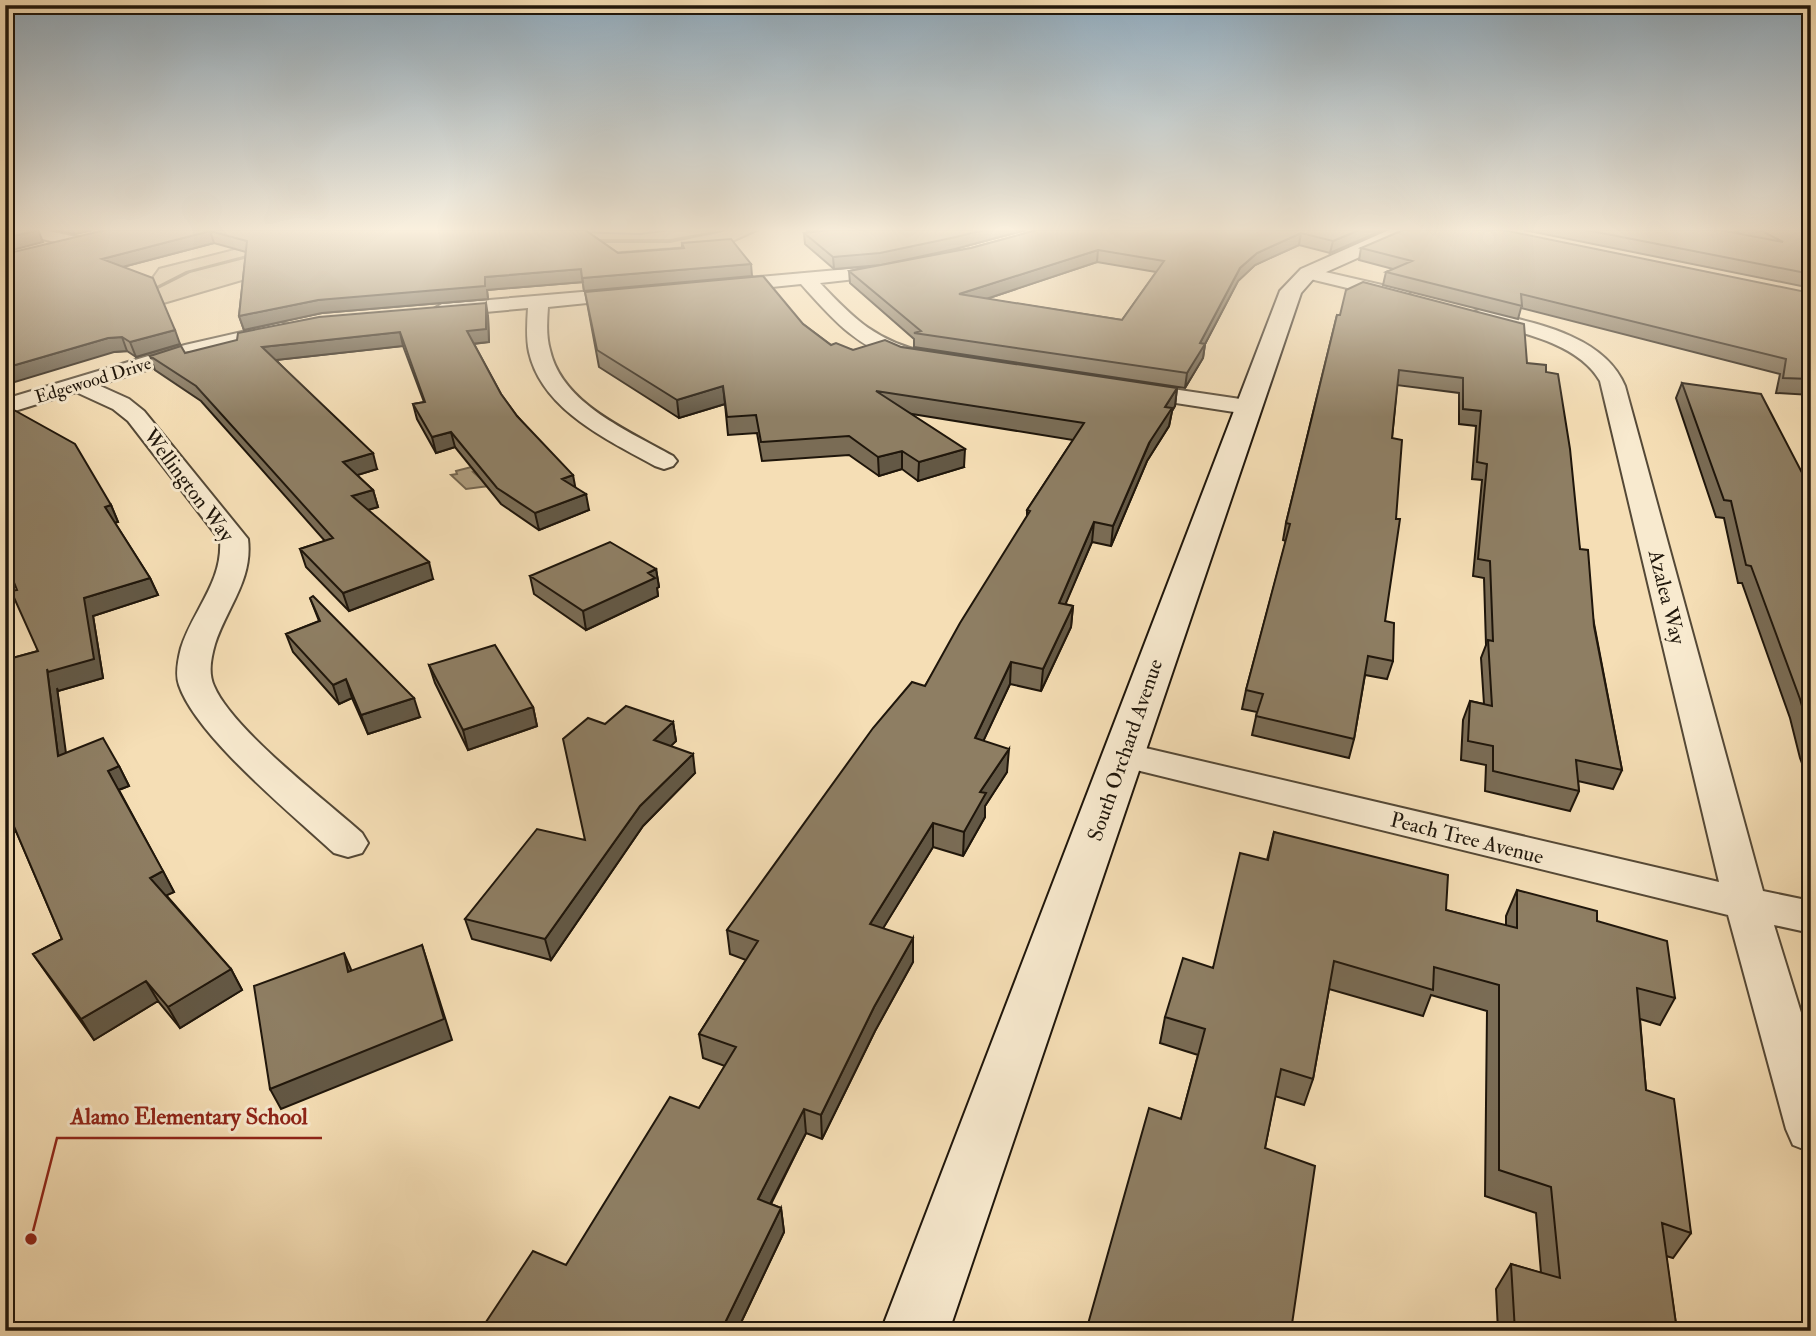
<svg xmlns="http://www.w3.org/2000/svg" width="1816" height="1336" viewBox="0 0 1816 1336" font-family="'IM FELL Double Pica',serif">
  <style>
    .green { fill: #d1bc98; stroke: #786952; stroke-width: 2 }
    .water { fill: #ac9a7b; stroke: #74654e; stroke-width: 2 }
    .lines { fill: none; stroke-linecap: round; stroke-linejoin: round }
    .stream { fill: #74654e; fill-rule: evenodd }
    .street-casing { stroke: #544836; stroke-width: 4 }
    .secondary-casing { stroke: #1f160b; stroke-width: 4 }
    .street { fill: #f8eacf; fill-rule: evenodd }
    .secondary { fill: #f8eacf; fill-rule: evenodd }
    .wall { fill: #7a6c55; stroke: #1f160b; stroke-width: 2; fill-rule: evenodd }
    .shaded-wall { fill: #635845; stroke: #1f160b; stroke-width: 2 }
    .building { fill: #8e7e63; stroke: #1f160b; stroke-width: 2; fill-rule: evenodd }
    .labels { text-anchor: middle; stroke-width: 6; stroke-linejoin: round; paint-order: stroke }
    .far-street-label { font-size: 18px; fill: #1f160b; stroke: #f8eacf }
    .street-label { font-size: 21px; fill: #1f160b; stroke: #f8eacf }
    .leader { fill: none; stroke: #8f2418; stroke-width: 2.5 }
    .callout-dot { fill: #8f2418; stroke: #f8eacf; stroke-width: 2.5 }
    .callout-label { font-size: 23px; text-anchor: middle; font-weight: bold; fill: #8f2418; stroke: #f8eacf; stroke-width: 6; stroke-linejoin: round; paint-order: stroke }
  </style>
  <rect width="100%" height="100%" fill="#f5deb5"/>
  <filter id="stains"><feTurbulence type="fractalNoise" baseFrequency=".00286" numOctaves="4"/><feColorMatrix values="0 0 0 0 .2 0 0 0 0 .09 0 0 0 0 .02 0 0 0 .5 -.17"/></filter>
  <radialGradient id="worn" r=".72"><stop offset=".6" stop-color="#630" stop-opacity="0"/><stop offset="1" stop-color="#630" stop-opacity=".3"/></radialGradient>
  <path class="green" d="M671,230H759L728,244L461,264L337,260L242,281L109,320L151,279L159,268L274,239L574,232L640,234Z"/>
  <path class="water" d="M475,466L479,470L473,472L489,486L466,489L451,475L457,474L456,471Z"/>
  <g class="lines">
    <path class="stream" d="M720,230H732L670,243H586L583,241L586,239H670Z
      M262,251L264,252V254L190,273L146,295L141,294L186,271Z"/>
    <g class="street-casing">
      <path id="street" d="M16,230H44L81,238L83,242L75,247L18,233Z
        M894,265L903,270L900,274L820,283C855,320 876,341 928,353L931,358L928,363C918,365 910,362 901,359C856,348 831,317 801,284L725,292L716,286L725,280Z
        M1308,268L1408,291L1410,295L1401,301L1302,277L1299,273L1302,269Z
        M629,288L638,294L636,298L548,307C547,321 546,336 550,350C562,404 629,431 673,456L677,461L673,466L664,469L655,466C608,440 542,410 529,352C526,338 527,323 528,308L442,316L432,310L442,304Z
        M1480,310C1529,322 1603,333 1625,386L1763,891L1811,901V933L1774,925L1811,1045V1152L1793,1145L1786,1129L1728,915L1124,767L1111,763L1106,755L1111,747L1124,743L1719,882L1600,381C1577,341 1514,331 1473,320L1470,316L1473,312Z
        M281,323L288,325L291,329L288,333L198,354L98,385L129,399L144,411L248,539C253,580 227,607 215,644C211,658 208,673 214,686C232,729 325,800 362,833L368,843L362,853L348,857L334,853C293,815 196,736 179,685C175,674 178,660 181,648C193,610 223,582 220,540L128,421L113,409L76,392L5,414V399L185,345Z
        M1132,383L1247,400L1255,402L1259,407L1255,412L1247,414L1124,395L1121,390L1124,385Z"/>
    </g>
    <g class="secondary-casing">
      <path id="secondary" d="M1389,230H1414L1411,234L1315,277L1301,293L949,1331H881L1280,291L1301,269Z"/>
    </g>
    <use href="#street" class="street"/>
    <use href="#secondary" class="secondary"/>
  </g>
  <path class="wall" d="M55,230H92L75,234Z
    M105,230H585L618,253L682,248V243L752,276L584,291L583,282L487,290L488,299L322,313L244,330L239,316L246,252L214,243L123,267L180,344L136,357L127,351L114,352Z
    M806,230H1026L955,249L909,259L971,248L1037,230H1383L1330,253L1299,245L1255,265L1238,281L1205,344L1203,358L1185,388L914,347V339L850,283L849,271L873,266L834,269L805,244L804,233L810,232ZM1097,262L1156,272L1122,320L986,299Z
    M1524,230H1720L1741,234L1734,230H1811V288Z
    M1361,248L1811,293V395L1776,393L1780,374L1521,308L1518,319L1383,285L1386,272L1393,269L1359,260Z
    M585,292L803,324L831,345L853,350L901,347L1177,388L1175,406L1172,411L1169,426L1147,461L1111,546L1092,542L1065,604L1073,606L1071,627L1041,691L1010,684L983,741L1007,772L985,806V817L963,856L933,847L883,928L913,962L875,1031L822,1139L806,1133L771,1204L781,1208L784,1232L737,1331H480L566,1265L699,1108L725,1066L703,1058L699,1034L746,960L730,954L727,930L925,686L1027,517V510L1073,440L912,414L964,467L918,481L902,469L879,476L849,455L762,461L757,433L728,435L725,404L679,418L599,367Z
    M1337,315L1527,363L1546,372L1622,770L1613,789L1578,781L1579,791L1570,811L1485,791L1486,765L1461,760L1463,720L1470,701L1484,704L1481,658L1486,645L1484,578L1473,576L1482,480L1472,479L1476,426L1459,424V393L1397,385L1392,438L1385,621L1393,661L1387,679L1365,675L1354,739L1349,758L1252,735L1257,712L1242,709L1246,690L1286,541L1283,540L1286,523Z
    M488,316L489,342L474,344L501,394L517,416L575,487L589,510L539,530L501,504L455,447L436,453L417,419L413,404L424,402L403,346L276,360L377,469L357,475L373,490L378,507L368,510L433,579L349,611L306,567L300,549L325,541L201,401L155,370L150,356L185,353Z
    M1682,383L1811,490V787L1800,758L1790,718L1742,583H1738L1724,518L1716,517L1676,398Z
    M111,505L118,522L115,523L150,578L158,595L93,616L103,678L58,691L57,688L65,753L119,766L129,786L119,790L174,892L166,895L231,969L242,990L180,1028L158,1001L94,1040L47,974L33,954L62,939L16,831L5,836V660L38,651L17,590Z
    M656,569L659,587L657,588L658,596L586,630L534,594L530,576Z
    M310,598L420,717L368,734L352,698L339,704L293,652L286,634L319,621Z
    M429,665L533,707L537,726L468,750L435,683Z
    M673,722L676,741L670,746L695,773L643,826L551,960L472,939L465,919L585,840Z
    M1274,832L1446,910L1506,926V916L1517,890L1597,921L1675,998L1660,1025L1640,1019L1646,1090L1691,1233L1673,1258L1666,1256L1677,1331H1498L1496,1289L1511,1264L1541,1273L1536,1213L1485,1196L1487,1011L1431,995L1423,1016L1329,989L1313,1079L1304,1105L1275,1096L1265,1148L1181,1119L1198,1055L1160,1043L1165,1017L1213,968L1267,860Z"/>
  <path class="shaded-wall" d="M38,230L43,242L5,252V238Z
    M73,230H92L75,234Z
    M984,230H1026L955,249L881,265L834,269L833,257Z
    M1359,230H1383L1330,253L1333,241Z
    M210,231L214,243L107,271L102,259Z
    M1301,233L1299,245L1255,265L1238,281L1205,344L1203,358L1185,388L1187,373L1200,343L1240,268L1257,253Z
    M1098,250L1097,262L959,308V294Z
    M751,264L752,276L584,291L582,278Z
    M581,269L583,282L487,290L488,299L322,313L244,330L239,316L318,300L485,277Z
    M486,303L488,316L489,342L470,344L467,331Z
    M175,330L180,344L136,357L130,342Z
    M400,332L403,346L267,361L262,347Z
    M122,337L127,351L114,352L5,385V368L108,338Z
    M723,386L725,404L679,418L677,400Z
    M1177,388L1175,406L1172,411L1169,426L1147,461L1111,546L1113,526L1165,407Z
    M451,432L455,447L436,453L432,437Z
    M965,449L964,467L918,481L919,462Z
    M902,451V469L879,476L878,457Z
    M373,453L377,469L348,478L343,462Z
    M573,475L576,491L562,479Z
    M373,490L378,507L357,513L352,496Z
    M586,494L589,510L539,530L535,513Z
    M111,505L118,522L112,523L105,507Z
    M1094,522L1092,542L1057,624L1059,603Z
    M429,562L433,579L349,611L343,593Z
    M656,569L659,587L657,588L658,596L586,630L583,611L648,573Z
    M150,578L158,595L93,616L103,678L58,691L57,688L69,775L58,756L47,669L84,598Z
    M1073,606L1071,627L1041,691L1043,669Z
    M1011,662L1010,684L974,761L975,738Z
    M346,679L352,698L339,704L333,685Z
    M414,698L420,717L368,734L361,715Z
    M533,707L537,726L468,750L463,730Z
    M673,722L676,741L657,760L654,740Z
    M1009,749L1007,772L985,806V817L963,856L964,832L980,792Z
    M693,754L695,773L643,826L551,960L545,939L640,806Z
    M119,766L129,786L118,790L108,771Z
    M7,810L19,830L5,836V811Z
    M933,823V847L871,948L870,924Z
    M163,871L174,892L161,898L150,878Z
    M913,938V962L875,1031L822,1139L821,1115L874,1007Z
    M422,945L452,1040L281,1109L270,1089Z
    M344,953L353,974L348,972Z
    M231,969L242,990L180,1028L168,1007Z
    M146,981L158,1001L94,1040L81,1019Z
    M804,1109L806,1133L761,1222L758,1199Z
    M781,1208L784,1232L737,1331H721Z"/>
  <path class="building" d="M5,230H38L5,238Z
    M105,230H585L618,253L684,248L682,243L731,239L751,264L582,278L581,269L485,277V286L318,300L239,316L247,241L210,231L102,259L153,278L175,330L130,342L122,337L108,338L5,368V254Z
    M828,230H984L956,237L880,253L833,257L804,233L829,230Z
    M1037,230H1359L1333,241L1301,233L1257,253L1240,268L1200,343L1205,344L1187,373L914,333L921,331L849,271L971,248ZM1098,250L1164,261L1122,320L959,294Z
    M1403,230H1503L1811,293V379L1783,378L1786,359L1521,294L1522,306L1386,272L1412,261L1361,248Z
    M1586,230H1720L1783,242L1760,230H1811V274Z
    M763,276L803,324L831,345L836,343L853,350L885,340L901,347L1177,388L1165,407L1172,408L1149,443L1113,526L1094,522L1059,603L1073,606L1043,669L1011,662L975,738L1009,749L980,792L986,793L964,832L933,823L870,924L913,938L874,1007L821,1115L804,1109L758,1199L781,1208L721,1331H480L533,1251L566,1265L670,1097L699,1108L736,1047L699,1034L758,941L727,930L873,728L912,682L925,686L960,623L1030,511L1027,510L1084,423L876,391L965,449L919,462L902,451L878,457L849,436L761,442L756,415L727,417L723,386L677,400L597,350L585,292Z
    M1363,282L1524,324L1527,363L1546,365V372L1558,374L1570,449L1580,549L1588,550L1594,626L1622,770L1576,760L1579,791L1493,771V746L1468,741L1470,701L1492,706L1488,640L1493,641L1490,561L1478,559L1487,464L1477,462L1481,411L1463,409V378L1399,370L1392,438L1402,440L1396,519H1400L1385,621L1394,623L1393,661L1368,656L1354,739L1256,716L1263,694L1246,690L1290,524L1286,523L1337,315H1340L1346,290Z
    M486,303V329L467,331L501,394L517,416L573,475L562,479L586,494L535,513L497,488L451,432L432,437L413,404L425,402L400,332L262,347L373,453L343,462L373,490L352,496L429,562L343,593L300,549L333,538L196,386L150,356L181,346L185,353L237,340L238,333L319,317Z
    M1682,383L1761,394L1811,490V738L1800,699L1751,566L1746,565L1731,501L1724,500Z
    M5,405L75,444L111,505L105,507L150,578L84,598L94,659L48,672L47,669L58,756L103,738L119,766L108,771L163,871L150,878L231,969L168,1007L146,981L81,1019L33,954L62,939L7,810L5,811V660L38,651L11,591L17,590L5,560Z
    M610,542L656,569L648,573L655,578L583,611L530,576Z
    M313,596L414,698L361,715L346,679L333,685L286,634L320,621L310,598Z
    M495,645L533,707L463,730L429,665Z
    M626,706L673,722L654,740L693,754L640,806L545,939L465,919L537,829L585,840L563,739L588,718L605,724Z
    M1274,832L1448,875L1446,910L1517,928V890L1597,911V921L1667,941L1675,998L1637,988L1646,1090L1674,1099L1691,1233L1662,1223L1677,1331H1515L1511,1264L1560,1278L1551,1187L1499,1170V985L1434,967L1433,990L1334,961L1313,1079L1281,1069L1265,1148L1315,1166L1291,1331H1086L1149,1108L1181,1119L1205,1029L1165,1017L1183,958L1213,968L1240,853L1268,860Z
    M422,945L444,1019L270,1089L254,986L344,953L348,972Z"/>
  <linearGradient id="sky" x2="0" y2="1"><stop stop-color="#90aabc"/><stop offset="0.55" stop-color="#faf0de"/><stop offset="1" stop-color="#faf0de" stop-opacity="0"/></linearGradient>
  <rect width="1816" height="417" fill="url(#sky)"/>
  <g class="labels">
    <g class="far-street-label">
      <text transform="translate(93 380) rotate(-17)" y="6">Edgewood Drive</text>
    </g>
    <g class="street-label">
      <text transform="translate(189 485) rotate(53)" y="7">Wellington Way</text>
      <text transform="translate(1667 597) rotate(76)" y="7">Azalea Way</text>
      <text transform="translate(1125 750) rotate(-71)" y="7">South Orchard Avenue</text>
      <text transform="translate(1467 838) rotate(14)" y="7">Peach Tree Avenue</text>
    </g>
  </g>
  <path class="leader" d="M31 1239L57 1138H322"/>
  <circle class="callout-dot" cx="31" cy="1239" r="7"/>
  <g class="callout-label">
    <text x="189" y="1124">Alamo Elementary School</text>
  </g>
  <rect width="1816" height="1336" fill="none" stroke="#f5deb5" stroke-width="28"/>
  <rect x="7" y="7" width="1802" height="1322" fill="none" stroke="#1f160b" stroke-width="3.5"/>
  <rect x="14" y="14" width="1788" height="1308" fill="none" stroke="#1f160b" stroke-width="2"/>
  <rect width="100%" height="100%" filter="url(#stains)"/>
  <rect width="100%" height="100%" fill="url(#worn)"/>
</svg>
